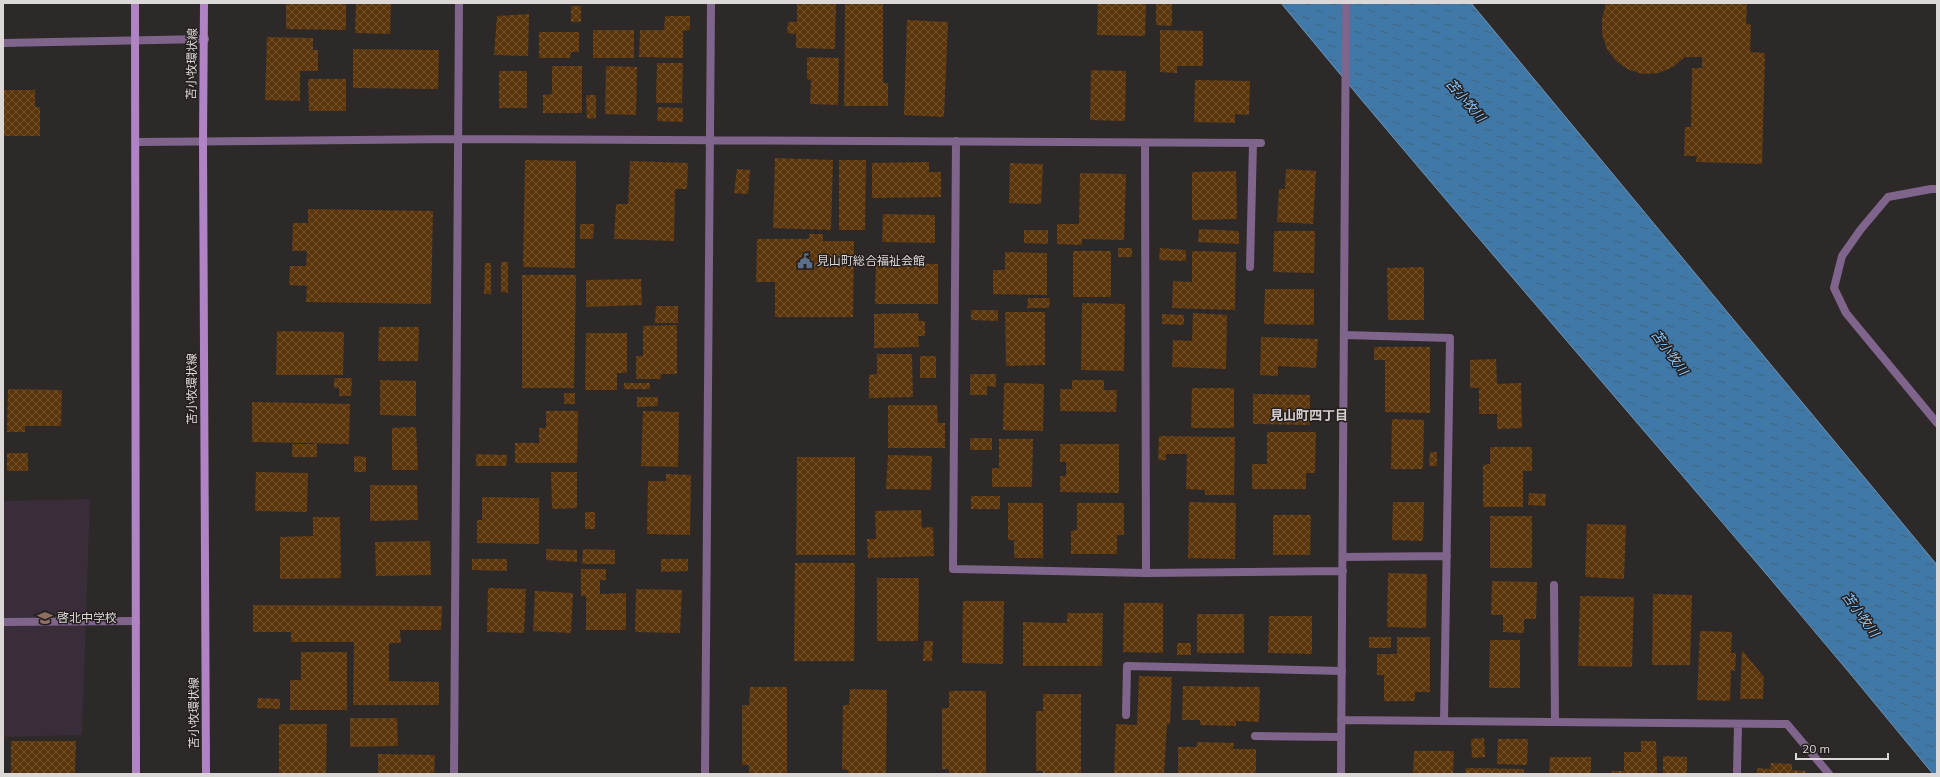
<svg xmlns="http://www.w3.org/2000/svg" width="1940" height="777" viewBox="0 0 1940 777" font-family="Mulish,'Noto Sans JP',sans-serif">
  <style>
    .education { fill: #392d3a }
    .water { fill: url(#water-ripples); stroke: #6e96b6 }
    .building { fill: url(#building-cross-hatch) }
    .lines { fill: none; stroke-linecap: round; stroke-linejoin: round }
    .lane { stroke: #7f648c; stroke-width: 8 }
    .street { stroke: #7f648c; stroke-width: 8 }
    .secondary { stroke: #af83c4; stroke-width: 8 }
    .labels { text-anchor: middle; stroke-width: 3; stroke-linejoin: round; paint-order: stroke }
    .street-label { font-size: 12px; fill: #dbd8d7; stroke: #241f1e }
    .poi-label { font-size: 12px; fill: #dbd8d7; stroke: #241f1e; text-anchor: start }
    .water-label { font-size: 13px; font-style: italic; fill: #8ac9fe; stroke: #241f1e }
    .neighbourhood-label { font-size: 13px; font-weight: bold; fill: #d4cecc; stroke: #241f1e }
  </style>
  <defs>
    <pattern id="water-ripples" width="26" height="14" patternUnits="userSpaceOnUse"><rect width="26" height="14" fill="#4079a8"/><path d="M2 4q2-2 4 0t4 0M15 11q2-2 4 0t4 0" fill="none" stroke="#41637e"/></pattern>
    <pattern id="building-cross-hatch" width="8" height="8" patternUnits="userSpaceOnUse"><rect width="8" height="8" fill="#5b350c"/><path d="M0 0l8 8M0 8l8-8" fill="none" stroke="#72522f"/></pattern>
  </defs>
  <rect width="100%" height="100%" fill="#2d2928"/>
  <path class="education" d="M90,499L82,735L3,737V501Z"/>
  <path class="water" d="M1281,3H1471L1937,565V774H1933C1720,513 1495,263 1281,3Z"/>
  <path class="building" d="M286,3H346V30L286,29Z
    M356,3H391L390,34L355,33Z
    M797,3H836L835,49L796,48V34L787,33L788,22H797Z
    M845,3H883V83H888V106H844Z
    M1098,3H1146L1145,36L1097,35Z
    M1156,3H1172V26L1156,25Z
    M1606,3H1747L1746,24H1751L1750,52L1765,53L1762,164L1696,162L1697,156H1684L1685,127H1691L1692,68H1702V57H1685L1673,67L1659,73L1643,74L1629,70L1616,61L1607,49L1602,34V19Z
    M571,6H581V22H571Z
    M529,14L528,56L494,55L497,16Z
    M665,16H690V30L683,31V58L639,57L640,30H664Z
    M907,20L948,22L944,117L904,115Z
    M593,30H634V58H593Z
    M1160,30L1203,31V66H1177V73L1160,72Z
    M539,32H579V52H571L570,58H539Z
    M267,37L313,38V50H318V71H300V101L265,100Z
    M353,49L439,50L438,89L353,88Z
    M807,57L839,58L838,105L810,104L811,80L807,79Z
    M657,63H683L682,103H656Z
    M552,66H582V113H543V95L552,94Z
    M606,66L637,67L636,115L605,114Z
    M1091,70L1126,71L1125,121L1090,120Z
    M499,71H527V108H499Z
    M308,79H346V111H309Z
    M1195,80L1250,81L1249,115L1235,114V123L1194,122Z
    M3,90H35V107H40V136H3Z
    M586,95H596V118L587,119Z
    M658,107L683,108V122L657,121Z
    M775,158L833,160L831,230L773,228Z
    M525,160L576,161L575,268L523,267Z
    M839,160H866L865,230H839Z
    M630,161L688,163L687,189H675L674,241L614,239L616,204H628Z
    M929,162V172H941V197L872,198V163Z
    M1010,163L1043,164L1041,204L1009,203Z
    M737,169L750,170L748,194L734,193Z
    M1286,169L1316,171L1313,224L1277,222L1279,189H1285Z
    M1236,171L1237,219L1192,220V172Z
    M1080,173L1126,174L1124,240L1082,239V245L1057,244V224H1079Z
    M308,209L433,211L431,304L306,302L307,286L289,285L290,266H306L307,251H292L293,223H308Z
    M883,214L935,215V243L882,242Z
    M580,224H594L593,239H580Z
    M1199,229L1239,231V244L1198,242Z
    M1024,230H1048V244L1024,243Z
    M1274,231H1315L1314,273L1273,272Z
    M809,234H823V241H854L853,317H775V282H756L757,239H809Z
    M1118,248H1132V257H1118Z
    M1160,248L1186,250V261L1159,260Z
    M1073,251H1111V297H1073Z
    M1192,251L1236,252L1235,310L1172,308L1173,281L1192,282Z
    M1005,252L1047,253V295L993,294V270H1005Z
    M501,262H508V293L501,292Z
    M485,263H491V294H484Z
    M876,263L938,264V304H875Z
    M1424,267V320H1388L1387,268Z
    M522,275H576L574,388H522Z
    M641,279L642,305L586,307V280Z
    M1265,289H1314V325L1264,324Z
    M1028,298H1050L1049,308H1027Z
    M1082,303L1125,304L1124,371L1081,370Z
    M656,306H678V323H655Z
    M971,310H998V321L971,320Z
    M1005,312H1045V365L1006,366Z
    M918,313L919,321H925V336H918L919,347L874,348V314Z
    M1193,313L1227,315L1226,369L1172,367L1173,340L1192,341Z
    M1162,314L1184,315V325L1162,324Z
    M677,325V374H661V379H636V356H643V326Z
    M379,327H419L418,361H378Z
    M277,331L344,332L343,375H276Z
    M586,333H627V373H617V390H585Z
    M1261,337L1318,339L1316,368L1278,366V376L1260,375Z
    M1374,347H1430V413L1385,412V360H1374Z
    M877,354H912L913,397L869,398V375L877,374Z
    M920,356H936V378H920Z
    M1496,359L1497,384L1521,383L1522,428L1497,429V414H1479V388H1470V360Z
    M970,374H996V387L987,386V395H970Z
    M334,378H352L351,396H339V388H334Z
    M380,380L416,381V416L380,415Z
    M1072,380H1104V390H1117L1116,412L1060,411V389H1072Z
    M624,383H650V389H624Z
    M1004,383L1044,384L1043,431L1003,430Z
    M1192,388H1234V428H1191Z
    M8,389L62,390L61,426H25V432H7Z
    M564,393H575V404H564Z
    M1253,394L1310,395V425L1253,424Z
    M637,397H658V406L637,407Z
    M252,402L350,404L349,444L252,442Z
    M888,405H937L938,423H945V448H888Z
    M546,411H578L577,463H515V443H539V428H546Z
    M643,411L679,412L678,467L641,466Z
    M1392,419L1424,420L1423,469H1391Z
    M416,427L418,470H392V428Z
    M1267,432H1316L1315,473H1306V489H1252V464H1267Z
    M1159,436L1235,437L1234,495H1205V490L1186,489L1187,454H1166V460H1158Z
    M970,438H992V450H970Z
    M999,439H1033L1032,487H992V468H999Z
    M292,444H317V457H292Z
    M1060,444H1119V493L1060,492V476H1066V462H1060Z
    M1490,447H1532V471H1523V507H1483V465L1490,464Z
    M1430,452H1437V466H1429Z
    M7,453H28V471H7Z
    M476,454L507,455L506,466H476Z
    M888,455L932,456L931,490L886,489Z
    M354,456L366,457V472H354Z
    M797,457H855V555H796Z
    M256,472L308,473L307,512L255,511Z
    M551,472H577V508L552,509Z
    M666,474L691,475L690,535L647,534L648,481H666Z
    M370,485H417L418,520L370,521Z
    M1529,493L1546,494L1545,506L1528,505Z
    M971,496H1000V509H971Z
    M482,497L539,498V544L477,543V520H482Z
    M1189,502L1236,503L1235,559L1188,558Z
    M1393,502H1424L1423,541L1392,540Z
    M1008,503H1043V558H1014V540H1008Z
    M1077,503H1124V535H1117V554H1071V531L1077,530Z
    M921,510L922,528L933,527L934,556L868,558L867,539H876L875,511Z
    M585,512H595V529H585Z
    M1273,515H1311L1310,555H1273Z
    M1490,516H1532V568H1490Z
    M313,517H340L341,578L280,579V537L313,536Z
    M1587,524L1626,525L1624,579L1585,577Z
    M430,541L431,575L376,576L375,542Z
    M546,549L577,550V562L546,560Z
    M583,549L615,550V564H582Z
    M472,559H507V571L472,570Z
    M661,559H688V571L661,572Z
    M795,563H855L854,661H794Z
    M581,569H606V580H600V594L626,593V630H586V596H581Z
    M1388,573L1427,574L1426,628L1387,627Z
    M877,578H919L918,641H877Z
    M1492,581L1537,582L1536,619H1524V633L1503,632V615H1491Z
    M488,588L526,589L524,633L487,632Z
    M636,589L682,590L680,633L635,632Z
    M535,591L573,593L571,633L533,631Z
    M1653,594L1692,595L1690,665H1652Z
    M1580,596L1634,597L1632,667L1578,666Z
    M963,601H1004L1003,664L962,663Z
    M1124,603H1163V653L1123,652Z
    M253,605L442,606L441,630H400L401,643H389V681L439,682V705H353L354,642H291V632H253Z
    M1067,613H1103L1102,666H1023V622L1067,623Z
    M1197,614H1244V653H1197Z
    M1269,616H1312V654L1268,653Z
    M1700,631L1732,632L1731,653H1736L1735,671L1731,670L1730,701L1697,700Z
    M1369,637H1391V648H1369Z
    M1397,637H1430V692H1415V701H1384V675H1377V654H1397Z
    M1490,640H1520V688H1489Z
    M924,641H933L932,661H923Z
    M1177,643H1191V655H1177Z
    M1742,650L1764,677L1763,699H1740Z
    M301,652H347V710H290V680H301Z
    M1139,676L1172,677L1170,724H1167L1164,774H1114L1116,724L1137,725Z
    M1183,686L1260,687L1259,722L1236,721V726L1200,725V720H1182Z
    M750,687H787V774H749V765H742V705H749Z
    M850,689L887,690L886,774H848V770L842,769L843,705H849Z
    M949,691H986V774H949V769H942V708H949Z
    M1043,694H1081V774H1043V771H1036V711H1043Z
    M258,698L280,699V709L257,708Z
    M350,718H397L398,746L350,747Z
    M279,724H327L326,774H279Z
    M1484,738L1485,757L1472,758L1471,739Z
    M1498,739H1528L1527,765L1497,764Z
    M11,741H76L75,774H11Z
    M1641,741H1656L1657,774H1612V771H1624V752H1641Z
    M1197,742L1234,743L1233,749H1256V774H1178V747H1197Z
    M1414,751H1454L1453,774H1413Z
    M378,754L435,755L434,774H378Z
    M1663,756L1687,757V774H1663Z
    M1550,757H1591V774H1549Z
    M1771,763L1792,764V770L1806,771V774H1757V768L1770,769Z
    M1466,768L1524,769V774H1465Z"/>
  <g class="lines">
    <path class="lane" d="M1937,189H1931L1888,197L1861,229L1842,256L1834,288L1846,313L1937,423
      M1250,267L1253,143
      M1554,585L1555,722
      M3,622L136,621
      M1126,715L1127,666L1342,671
      M1255,736L1341,737"/>
    <path class="street" d="M3,43L205,39
      M956,141L953,569L1146,573L1343,571
      M137,142L458,139L1261,143
      M1145,144L1146,573
      M1345,335L1450,338L1444,721
      M1343,557L1447,556
      M1341,720L1787,724L1829,774
      M454,774L459,3
      M705,774L711,3
      M1341,774L1346,3
      M1737,774L1738,724"/>
    <path class="secondary" d="M135,3L136,774
      M204,3L203,142L206,774"/>
  </g>
  <defs>
    <g id="civic-bare" transform="scale(1.2)"><path d="M-.6-6.5H3V-4.5H.6V-3L4-1V1h2V6H-6V1h2V-1L-.6-3ZM-1.2 2.5V6h2.4V2.5Z" fill="#5c6f8a" stroke="#241f1e" stroke-width="2.5" paint-order="stroke"/></g>
    <g id="school-bare" transform="scale(1.2)"><path d="M0-5L7-2L0 1L-7-2ZM-4 1L0 2.5L4 1V4Q0 6-4 4Z" fill="#8d6e63" stroke="#241f1e" stroke-width="2.5" paint-order="stroke"/></g>
  </defs>
  <g fill-rule="evenodd">
    <use href="#civic-bare" x="805" y="261"/>
    <use href="#school-bare" x="45" y="618"/>
  </g>
  <g class="labels">
    <g class="street-label">
      <text transform="translate(192 64) rotate(-89)" y="4">苫小牧環状線</text>
      <text transform="translate(192 389) rotate(-90)" y="4">苫小牧環状線</text>
      <text transform="translate(194 713) rotate(-90)" y="4">苫小牧環状線</text>
    </g>
    <g class="poi-label">
      <text x="817" y="265">見山町総合福祉会館</text>
      <text x="57" y="622">啓北中学校</text>
    </g>
    <g class="water-label">
      <text transform="translate(1466 100) rotate(49)" y="5">苫小牧川</text>
      <text transform="translate(1670 352) rotate(54)" y="5">苫小牧川</text>
      <text transform="translate(1861 614) rotate(54)" y="5">苫小牧川</text>
    </g>
    <g class="neighbourhood-label">
      <text x="1309" y="420">見山町四丁目</text>
    </g>
  </g>
  <rect width="1940" height="777" fill="none" stroke="#dbd8d7" stroke-width="8"/>
  <path d="M1796 753v6h92v-6" fill="none" stroke="#dbd8d7" stroke-width="2"/>
  <text x="1802" y="753" font-size="12" fill="#dbd8d7" stroke="#241f1e" stroke-width="3" paint-order="stroke">20 m</text>
</svg>
